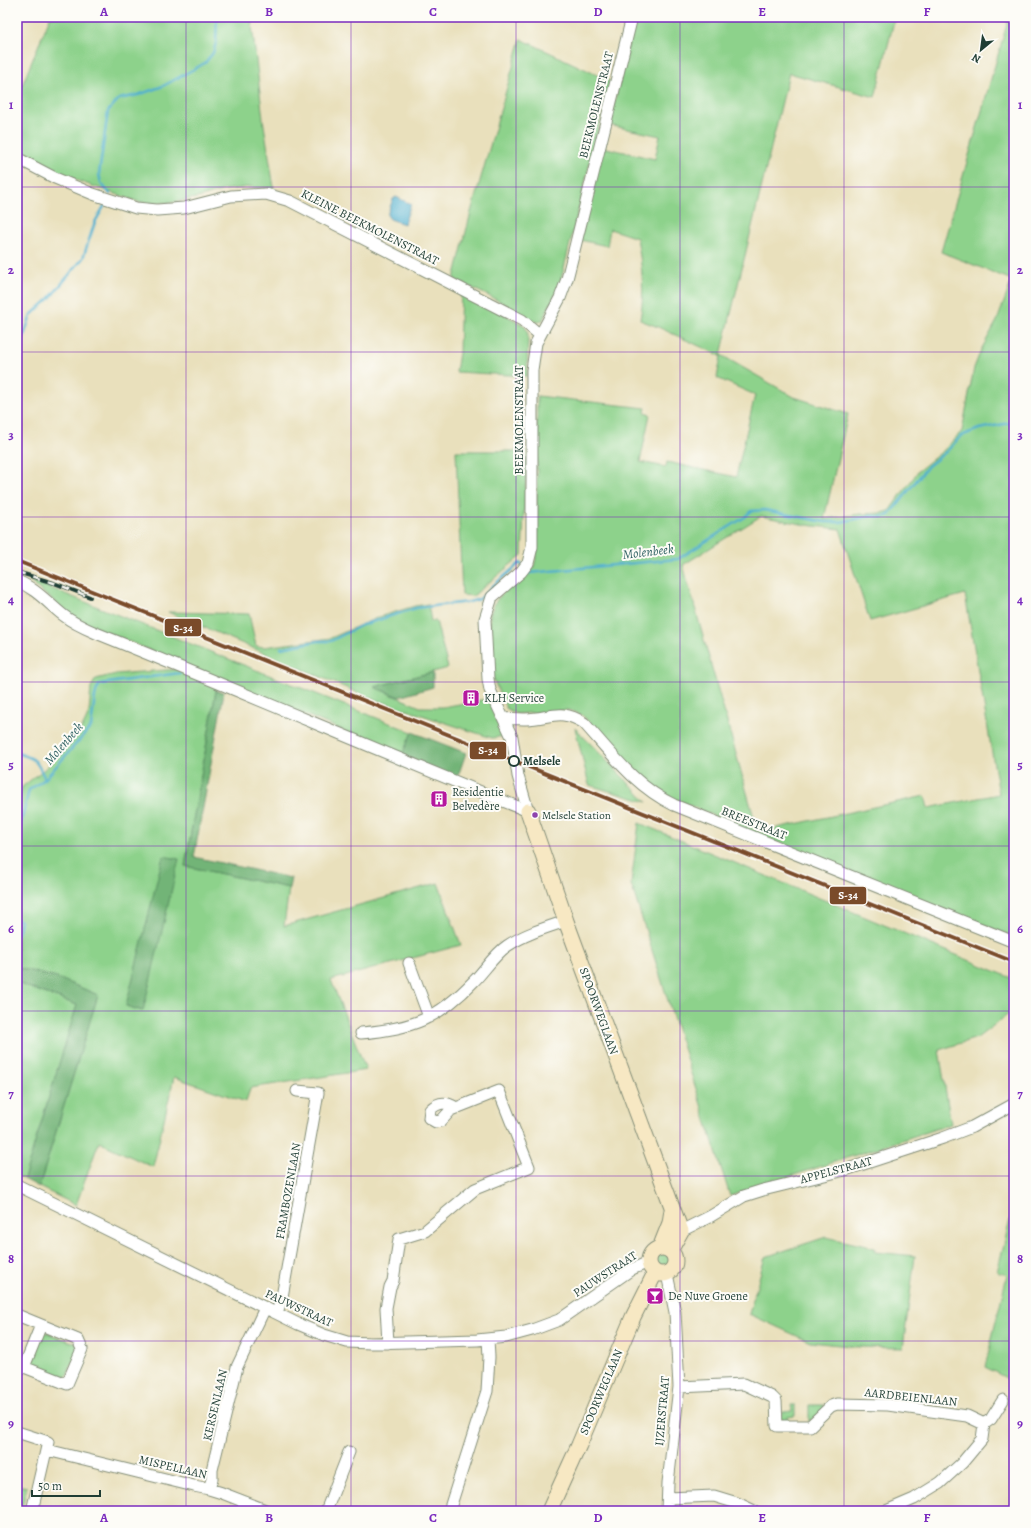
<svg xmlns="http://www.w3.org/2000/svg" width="1031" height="1528" viewBox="0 0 1031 1528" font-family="Alegreya,serif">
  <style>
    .green { fill: #8dd28b; stroke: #568860; fill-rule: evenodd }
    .forest { fill: #72b477; stroke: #487856 }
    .water { fill: #51b0cf; stroke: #387682 }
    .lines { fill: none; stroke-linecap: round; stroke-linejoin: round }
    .stream { stroke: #51b0cf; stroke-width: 2.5 }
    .street-casing { stroke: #848e78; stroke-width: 13 }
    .secondary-casing { stroke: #848e78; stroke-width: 17 }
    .street { stroke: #fff; stroke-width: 11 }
    .secondary { stroke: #f7e8c3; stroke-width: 15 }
    .rail-casing { stroke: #1f3d34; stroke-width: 4 }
    .rail { stroke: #fdfcf7; stroke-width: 2.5; stroke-dasharray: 8; stroke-linecap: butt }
    .rail-1-casing { stroke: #fdfcf7; stroke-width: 7 }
    .rail-1 { stroke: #7a4b2a; stroke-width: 4 }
    .grid { fill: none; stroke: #7b2cbf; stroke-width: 1; stroke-opacity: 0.55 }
    .stop-dot { fill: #fdfcf7; stroke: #1f3d34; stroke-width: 2 }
    .bus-dot { fill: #8e44ad; stroke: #fdfcf7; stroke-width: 1.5 }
    .labels { text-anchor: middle; stroke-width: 4; stroke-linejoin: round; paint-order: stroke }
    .bus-label { font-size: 11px; fill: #1f3d34; stroke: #fdfcf7; text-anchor: start }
    .street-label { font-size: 12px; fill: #1f3d34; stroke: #fdfcf7 }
    .poi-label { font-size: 12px; fill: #1f3d34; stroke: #fdfcf7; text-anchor: start }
    .stop-label { font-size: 12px; font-weight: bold; fill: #1f3d34; stroke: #fdfcf7; text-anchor: start }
    .water-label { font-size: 13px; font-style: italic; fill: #2e6062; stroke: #fdfcf7 }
    .line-badge { stroke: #fdfcf7; stroke-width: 1.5 }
    .badge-label { font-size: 11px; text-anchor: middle; font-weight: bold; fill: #fff }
    .neatline { fill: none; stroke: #7b2cbf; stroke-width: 1.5 }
    .grid-label { font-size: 13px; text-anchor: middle; font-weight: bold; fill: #7b2cbf }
  </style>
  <rect width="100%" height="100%" fill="#fdfcf7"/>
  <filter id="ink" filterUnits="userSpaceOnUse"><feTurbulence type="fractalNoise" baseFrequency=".025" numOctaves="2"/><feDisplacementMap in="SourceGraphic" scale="8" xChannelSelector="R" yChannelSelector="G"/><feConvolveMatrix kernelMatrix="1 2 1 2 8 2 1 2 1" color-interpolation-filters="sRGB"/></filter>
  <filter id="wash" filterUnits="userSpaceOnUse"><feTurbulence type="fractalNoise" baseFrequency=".012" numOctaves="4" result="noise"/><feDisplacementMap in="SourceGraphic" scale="16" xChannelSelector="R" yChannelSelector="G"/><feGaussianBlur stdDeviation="0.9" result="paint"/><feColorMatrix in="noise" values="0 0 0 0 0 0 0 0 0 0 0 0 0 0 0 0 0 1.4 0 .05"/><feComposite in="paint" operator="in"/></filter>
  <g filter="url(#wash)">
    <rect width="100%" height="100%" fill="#e9e0bc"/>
    <path class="green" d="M50,17H251L263,119L274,188L250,187L224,190L201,197L174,202L156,203L139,202L81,182L43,166L17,152V98Z
      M635,17H792L802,18L803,17H895L875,97L789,73L721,355L794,397L848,414L824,519L861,514L882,513L889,511L919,470L944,450L962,431L974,368L981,350L997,321L1012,280L941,252L1009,17H1014V937L758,835L652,789L582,715L569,710L516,714L506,708L491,674L490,614L496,601L503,593L534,568L537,551V396L646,408L645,412L650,414L640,462L666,467L667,462L736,477L755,395L717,378L721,356L658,327L640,320C645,293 642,265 637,238L610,229L607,246L580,240L602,147L655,159L660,136L609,125ZM761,516L806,525L840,529L870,621L965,594L999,794L928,808L925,796L758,832L683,565Z
      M521,39L610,81L563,272L556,293L542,321L538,322L531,320L503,303L454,279L471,212Z
      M461,290L525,326L528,335L527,376L456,372L459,353Z
      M456,451H527L522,555L473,596L462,595Z
      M30,580L412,732L402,755L99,629L72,616L35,586Z
      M428,604L431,621H436L448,668L374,687L420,707H443L487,699L503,727L505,736L492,738L370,698L168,612L249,614L256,646L264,647L331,638L379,617L415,606Z
      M178,669L217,685L185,866L289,888L284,926L438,883L461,945L331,980L366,1070L250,1088L246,1102L174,1077L153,1167L99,1142L76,1205L39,1187L98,995L60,979L20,968L17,977V808L22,787L47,767L82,728L89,713L91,687L96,679L116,674ZM164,856L142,1011L126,1006Z
      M575,728L647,802L589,785Z
      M639,823L1014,979V1010L977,1038L939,1050L951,1124L730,1196L631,884Z
      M17,983L77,1005L24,1179L17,1176Z
      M1014,1204V1382L985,1367L1007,1275L997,1272Z
      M826,1237L875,1248V1252L915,1256L903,1348L859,1347L810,1342L749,1314L765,1257Z
      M654 1262a8 8 0 1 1 16 0a8 8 0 1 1-16 0Z
      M45,1332L77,1344L78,1348L67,1376L63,1378L32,1366L30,1362L42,1333Z
      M791,1405H795V1416L788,1417V1423H784L779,1416L783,1412L792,1411Z
      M809,1405H824V1408L809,1422Z
      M17,1485L27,1487L21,1511H17Z"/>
    <path class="forest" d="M433,672V687L399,697L374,687Z
      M216,691L224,692L194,857L291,878L289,888L185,866Z
      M412,732L466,753L457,779L402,755Z
      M163,856L179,859L143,1011L126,1006Z
      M19,968L60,979L98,995L39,1187L24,1179L77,1005L17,983Z"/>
    <path class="water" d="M396,197L411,204L404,224L390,219L387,215L393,199Z"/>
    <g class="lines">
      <path class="stream" d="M110,194L101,183L99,174L108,111L119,99L138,95L163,86L205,63L213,53L216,43L217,17
        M17,356L31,315L49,299L83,258L95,222L106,203
        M526,570L529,573L678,559L745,517L751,511L765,510L825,522H840L872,516L882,517L889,515L928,466L947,451L961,436L979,429L1014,422
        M281,648L318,641H331L362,625L416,608L469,602L480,599L495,584L520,563L522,565
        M17,753C37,759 36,760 45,779
        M17,839L29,790L45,779L91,727L95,696L97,689L100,684L180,673
        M17,919L21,921L19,930L17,934"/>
    </g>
  </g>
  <g filter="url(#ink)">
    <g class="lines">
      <g class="street-casing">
        <path id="street" d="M17,158L55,178L93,194L136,208L157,210L184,208L231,196L247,195L266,194L290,201L522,320L540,335
          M17,581C35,588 48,603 63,615C73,623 84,628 96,633C241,691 383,753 528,811
          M504,719C512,718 519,719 526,719C551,718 561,708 584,723C612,754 635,786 674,805L1014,942
          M528,811L518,776L512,737L490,690L488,679L485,619L492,597L521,572L528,563L532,547V370L536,343L560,298L567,279L632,17
          M409,963L429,1017
          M361,1033C412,1029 438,1019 474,981C484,971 495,954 507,946C525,934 545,928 566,921
          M17,1185L298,1324L324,1335L347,1342L371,1343L477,1340L506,1337L532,1330L559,1320L632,1269L649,1262
          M681,1231L711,1216L744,1196L763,1190L845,1170L943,1138L972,1127L1014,1104
          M277,1313L282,1297L318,1093L297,1091
          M17,1315L78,1340L82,1349L67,1384L24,1367L41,1325
          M388,1343L386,1308L390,1287L393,1281L399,1239L425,1231L475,1189L529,1167L499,1091L451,1110L441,1121L436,1122L429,1118L430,1110C438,1102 446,1101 456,1108
          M679,1387L744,1384L772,1397L776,1401L777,1426H810L831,1406L837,1404L888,1405L967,1416L984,1424
          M17,1432L48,1442L32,1511
          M47,1450L194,1486L209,1489L222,1493L268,1511
          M209,1489L212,1479V1470L237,1367L265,1308
          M668,1498L714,1496L737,1503L754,1511
          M326,1511L349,1452
          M449,1511L487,1391L489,1357L488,1339
          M667,1511L668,1483L679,1387L675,1312L667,1274
          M886,1511L914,1499L940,1483L962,1463L982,1439L984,1424L991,1419L1003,1400"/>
      </g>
      <g class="secondary-casing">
        <path id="secondary" d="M528,811L566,921L681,1231L670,1251
          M649 1261a13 13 0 1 1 26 0a13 13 0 1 1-26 0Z
          M660,1248L670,1223L672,1210
          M549,1511L579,1445L633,1317L655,1273"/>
      </g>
      <use href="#street" class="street"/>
      <use href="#secondary" class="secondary"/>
      <g class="rail-casing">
        <path id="rail" d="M17,572L54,583L90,597"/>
      </g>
      <use href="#rail" class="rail"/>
      <g class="rail-1-casing">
        <path id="rail-1" d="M17,561L1014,962"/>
      </g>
      <use href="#rail-1" class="rail-1"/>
    </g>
  </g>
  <path class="grid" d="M186,17V1511M351,17V1511M516,17V1511M680,17V1511M844,17V1511M17,187H1014M17,352H1014M17,517H1014M17,682H1014M17,846H1014M17,1011H1014M17,1176H1014M17,1341H1014"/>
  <defs>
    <g id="building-square" transform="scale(0.9)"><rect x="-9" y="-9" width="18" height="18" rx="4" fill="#b5179e" stroke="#fdfcf7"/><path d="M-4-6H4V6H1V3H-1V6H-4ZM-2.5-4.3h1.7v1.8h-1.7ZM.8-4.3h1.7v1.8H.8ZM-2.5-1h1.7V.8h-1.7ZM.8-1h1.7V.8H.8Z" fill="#fff"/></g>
    <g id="bar-square" transform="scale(0.9)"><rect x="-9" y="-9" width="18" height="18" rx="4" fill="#b5179e" stroke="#fdfcf7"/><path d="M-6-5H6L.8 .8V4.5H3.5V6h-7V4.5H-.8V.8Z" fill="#fff"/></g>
  </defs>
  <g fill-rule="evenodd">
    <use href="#building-square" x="471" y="698"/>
    <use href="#building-square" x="439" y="799"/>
    <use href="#bar-square" x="655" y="1296"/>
  </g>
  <circle class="stop-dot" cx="514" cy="761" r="5"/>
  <circle class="bus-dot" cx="535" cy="815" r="3.5"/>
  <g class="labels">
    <g class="bus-label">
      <text x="542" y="819">Melsele Station</text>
    </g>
    <g class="street-label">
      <text transform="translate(596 105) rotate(-76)" y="4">BEEKMOLENSTRAAT</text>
      <text transform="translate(370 227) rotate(27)" y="4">KLEINE BEEKMOLENSTRAAT</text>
      <text transform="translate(519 420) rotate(-90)" y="4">BEEKMOLENSTRAAT</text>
      <text transform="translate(754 823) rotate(22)" y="4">BREESTRAAT</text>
      <text transform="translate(599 1011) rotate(70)" y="4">SPOORWEGLAAN</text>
      <text transform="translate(836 1170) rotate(-15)" y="4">APPELSTRAAT</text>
      <text transform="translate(288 1191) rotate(-80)" y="4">FRAMBOZENLAAN</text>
      <text transform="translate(605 1274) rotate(-33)" y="4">PAUWSTRAAT</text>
      <text transform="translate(299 1308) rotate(25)" y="4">PAUWSTRAAT</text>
      <text transform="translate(601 1392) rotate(-67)" y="4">SPOORWEGLAAN</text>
      <text transform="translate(911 1397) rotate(6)" y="4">AARDBEIENLAAN</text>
      <text transform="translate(215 1405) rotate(-77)" y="4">KERSENLAAN</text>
      <text transform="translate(662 1411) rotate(-85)" y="4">IJZERSTRAAT</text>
      <text transform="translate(173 1467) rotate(13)" y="4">MISPELLAAN</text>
    </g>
    <g class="poi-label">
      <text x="484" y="702">KLH Service</text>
      <text x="452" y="796">Residentie<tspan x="452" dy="14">Belvedère</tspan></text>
      <text x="668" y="1300">De Nuve Groene</text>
    </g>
    <g class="stop-label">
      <text x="523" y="765">Melsele</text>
    </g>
    <g class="water-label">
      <text transform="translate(648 551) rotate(-7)" y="5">Molenbeek</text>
      <text transform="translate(63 743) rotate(-49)" y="5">Molenbeek</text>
    </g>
  </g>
  <g class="line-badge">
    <rect x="164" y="618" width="38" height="19" rx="4" fill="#7a4b2a"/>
    <rect x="469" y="741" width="38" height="19" rx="4" fill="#7a4b2a"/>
    <rect x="829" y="886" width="38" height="19" rx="4" fill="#7a4b2a"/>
  </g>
  <g class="badge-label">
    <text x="183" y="632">S-34</text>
    <text x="488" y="754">S-34</text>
    <text x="848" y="899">S-34</text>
  </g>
  <rect width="1031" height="1528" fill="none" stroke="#fdfcf7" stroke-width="44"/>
  <g transform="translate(981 50) rotate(209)" stroke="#fdfcf7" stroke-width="3" paint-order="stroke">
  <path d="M0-3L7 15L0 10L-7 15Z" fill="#1f3d34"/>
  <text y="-6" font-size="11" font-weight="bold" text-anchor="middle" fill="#1f3d34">N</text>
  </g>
  <path d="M32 1490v6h68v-6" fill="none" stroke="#1f3d34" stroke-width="2"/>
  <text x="38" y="1490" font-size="12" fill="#1f3d34" stroke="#fdfcf7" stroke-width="3" paint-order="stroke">50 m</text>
  <rect x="22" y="22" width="987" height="1484" class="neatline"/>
  <g class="grid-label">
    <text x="104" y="16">A</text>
    <text x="269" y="16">B</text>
    <text x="433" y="16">C</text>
    <text x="598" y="16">D</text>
    <text x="762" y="16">E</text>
    <text x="927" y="16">F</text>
    <text x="11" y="109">1</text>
    <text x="1020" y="109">1</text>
    <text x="11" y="274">2</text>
    <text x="1020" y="274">2</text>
    <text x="11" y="439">3</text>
    <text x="1020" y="439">3</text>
    <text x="11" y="604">4</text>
    <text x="1020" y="604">4</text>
    <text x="11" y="769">5</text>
    <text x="1020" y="769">5</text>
    <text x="11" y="933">6</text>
    <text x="1020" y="933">6</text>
    <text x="11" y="1098">7</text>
    <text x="1020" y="1098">7</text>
    <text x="11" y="1263">8</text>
    <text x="1020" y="1263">8</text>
    <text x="11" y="1428">9</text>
    <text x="1020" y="1428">9</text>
    <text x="104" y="1522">A</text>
    <text x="269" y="1522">B</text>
    <text x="433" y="1522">C</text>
    <text x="598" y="1522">D</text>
    <text x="762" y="1522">E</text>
    <text x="927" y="1522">F</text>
  </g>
</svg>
